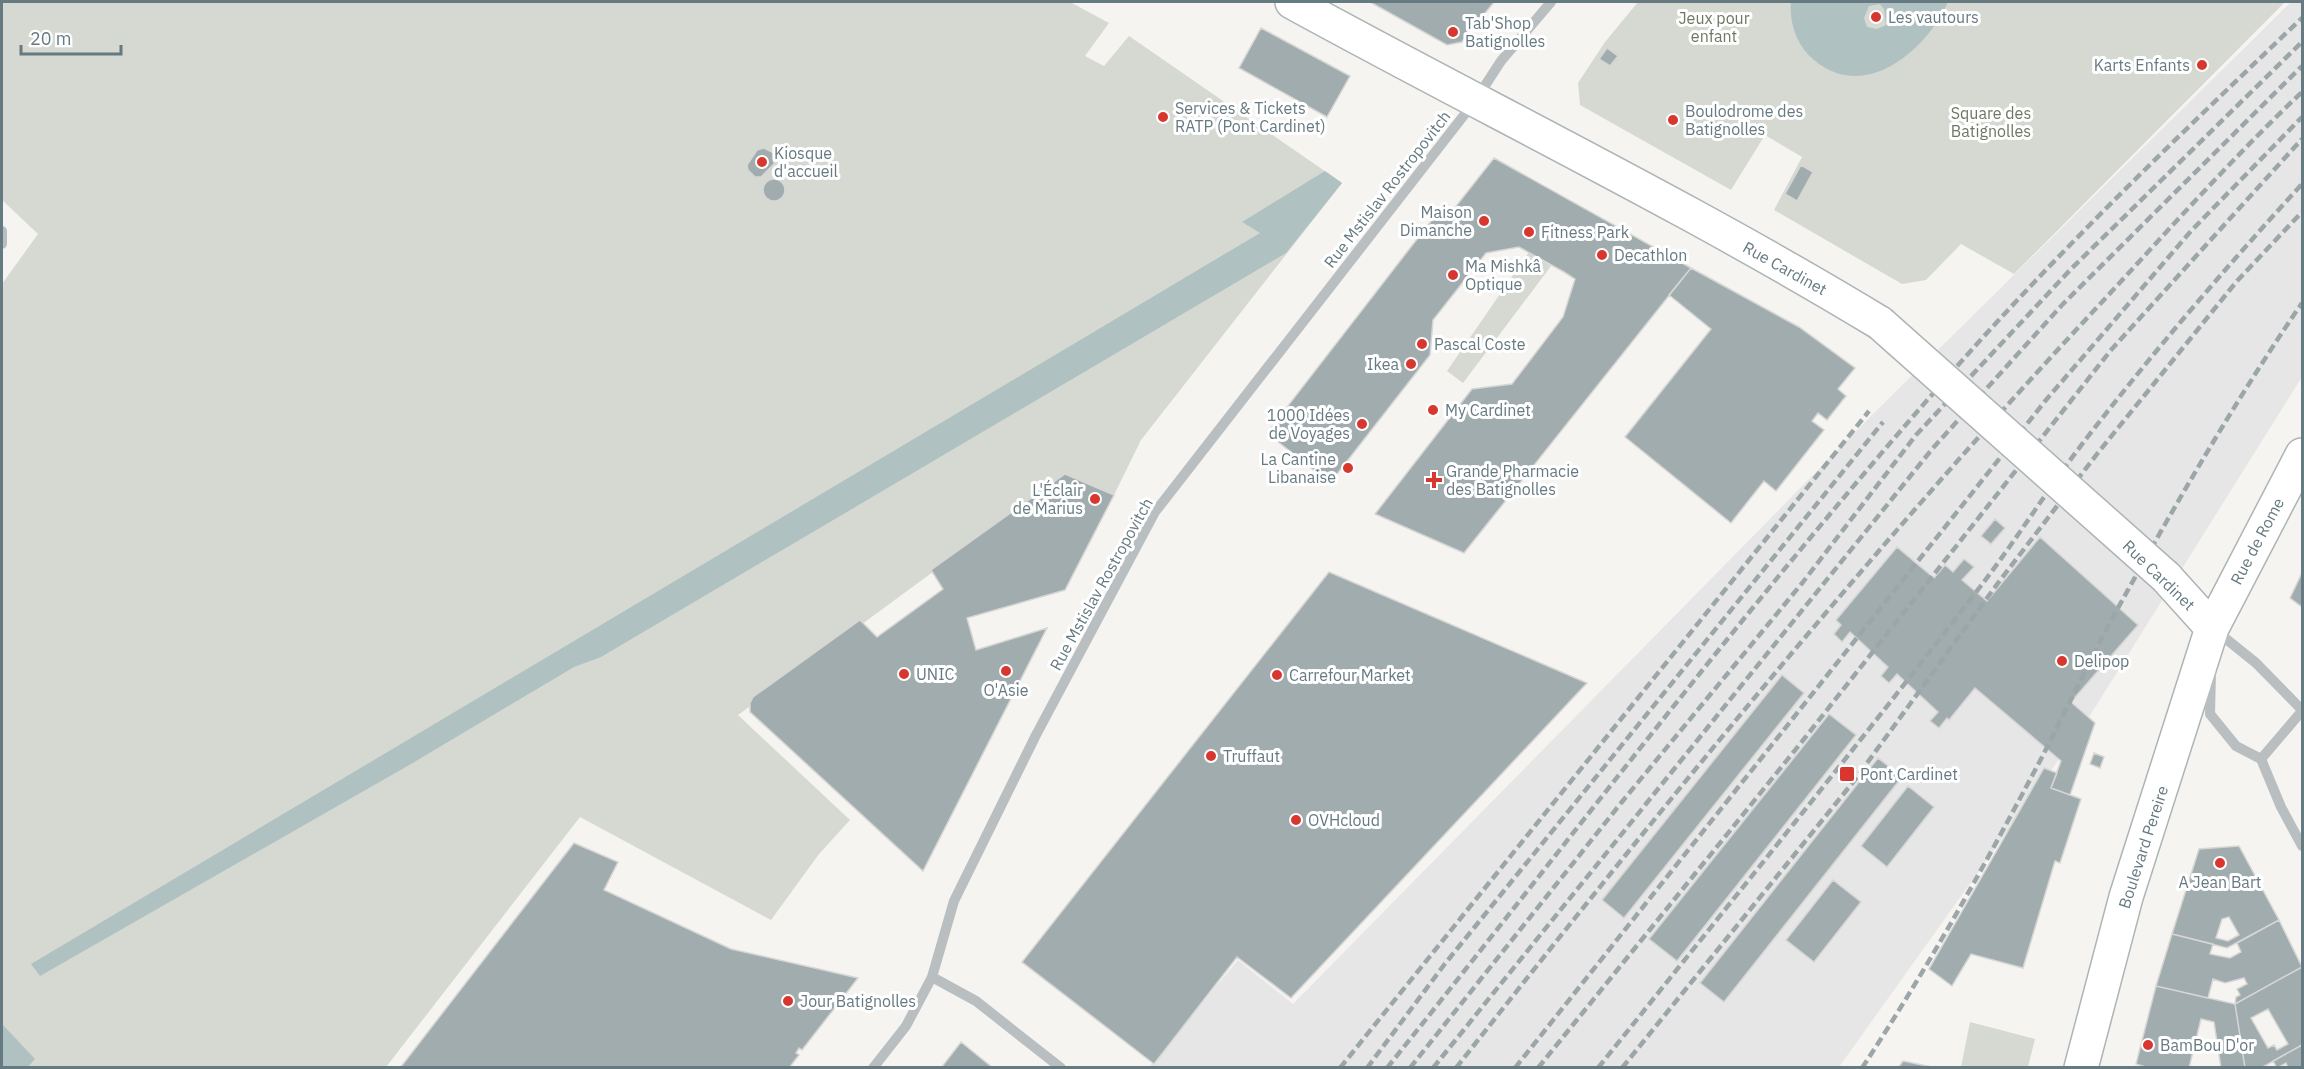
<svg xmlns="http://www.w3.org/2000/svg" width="2304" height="1069" viewBox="0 0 2304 1069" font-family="'IBM Plex Sans',sans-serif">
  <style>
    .built { fill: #e5e6e5 }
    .green { fill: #d5d9d1 }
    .water { fill: #b0c1c2; fill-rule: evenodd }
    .building { fill: #a1acaf; stroke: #d6d6d4; stroke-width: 1.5; fill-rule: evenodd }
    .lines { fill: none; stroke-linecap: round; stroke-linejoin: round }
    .major-casing { stroke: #adb4b6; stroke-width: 36 }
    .minor { stroke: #b9bfc1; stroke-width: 10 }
    .major { stroke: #fff; stroke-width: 33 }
    .rail { stroke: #9ca5a8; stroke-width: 4.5; stroke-dasharray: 9 4.5; stroke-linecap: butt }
    .major-bridge-casing { stroke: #adb4b6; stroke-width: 36; stroke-linecap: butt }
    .major-bridge { stroke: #fff; stroke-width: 33 }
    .poi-dot { fill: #d7372f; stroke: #fff; stroke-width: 2 }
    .labels { text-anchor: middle; stroke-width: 6; stroke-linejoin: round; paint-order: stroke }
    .poi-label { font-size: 16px; fill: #667a81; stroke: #fff; text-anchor: start }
    .park-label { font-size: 16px; fill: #6c7864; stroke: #fff }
    .street-label { font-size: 16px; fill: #667a81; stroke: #fff }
  </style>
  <rect width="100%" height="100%" fill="#f5f4f1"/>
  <path class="built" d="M2291,2H2302V377L2089,717L1839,1067L1148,1068L1238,960L1293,1004L1875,412Z"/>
  <path class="green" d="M2,2H1070L1109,23L1085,56L1104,66L1129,36L1342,183L1141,440L1114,495L1065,475L738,715L850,820L819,854L771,920L580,817L386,1067L2,1068V284L38,234L2,200Z
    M1638,2H2285L2014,274L1961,244L1926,280L1902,284L1774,210L1802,157L1765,135L1731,190L1580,105L1578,83L1605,42Z
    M1529,252L1551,266L1463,383L1447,371Z
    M1970,1022L2035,1039L2028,1067H1961Z"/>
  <path class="water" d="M1791,2H1948C1926,51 1865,103 1814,60C1797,46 1789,23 1791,2ZM1880,4L1884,9L1886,25L1877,29L1867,27L1864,18L1869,6Z
    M1325,171L1342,183L1286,253L601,657L574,667L411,764L40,976L31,964L1260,233L1242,222Z
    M2,1024L35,1059L28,1067H2Z"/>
  <path class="building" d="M1370,2H1494L1462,42L1447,45Z
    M1261,28L1350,76L1327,117L1239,68Z
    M1607,48L1618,56L1610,66L1599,59Z
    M764,148L774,153V164L761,177H755L748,170L747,165L757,150Z
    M1494,158L1691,268L1464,553L1375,514L1472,389L1512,384L1563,317L1575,279L1564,272L1519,247L1486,253L1433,320L1430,355L1330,483L1267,433L1438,212L1446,219Z
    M1801,165L1813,172L1797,201L1785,194Z
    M763 190a11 11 0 1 1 22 0a11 11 0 1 1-22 0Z
    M1691,268L1799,327L1855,368L1838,389L1846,396L1827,420L1818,413L1812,421L1824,430L1776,491L1764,481L1731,523L1625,437L1711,329L1669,295Z
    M1065,474L1114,495L1065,590L967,618L976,650L1047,628L923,871L750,712V703L753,697L860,620L877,637L943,589L931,570Z
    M1995,519L2005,528L1991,544L1981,536Z
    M2040,537L2138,625L2071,702L2095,723L2070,795L2051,788L2061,761L1975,688L1949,720L1947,718L1939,728L1930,721L1938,712L1897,674L1889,683L1881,676L1888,667L1850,632L1842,642L1834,634L1841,625L1836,620L1897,547L1934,578L1945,565L1953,572L1964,559L1974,567L1962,580L1987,601Z
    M1329,572L1587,683L1291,998L1237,957L1154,1064L1022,962Z
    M2302,573V607L2290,598Z
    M1782,675L1804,693L1624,918L1602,900Z
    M1829,714L1856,735L1677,961L1649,939Z
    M2094,753L2104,757L2100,768L2090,764Z
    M1878,758L1902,777L1724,1002L1700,983Z
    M2044,768L2057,773L2051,788L2081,799L2060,863L2055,861L2023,968L1971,954L1952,986L1929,969Z
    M1908,786L1934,807L1887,867L1861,846Z
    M574,843L618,862L604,890L731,949L858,978L802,1050L799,1048L796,1053L799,1055L789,1068H400Z
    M2239,846L2279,920L2227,948L2172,934L2199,849ZM2229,917L2239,935L2228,941L2216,938L2222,919Z
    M1833,880L1861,902L1814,962L1786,940Z
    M2279,920L2302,967L2235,1004L2236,997L2240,995L2237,989L2247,984L2244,978L2225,983L2213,979L2208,998L2156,986L2172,934L2213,944L2210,954L2230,958L2241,952L2237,943Z
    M2302,967V1045L2261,1068H2245L2235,1004ZM2268,1009L2288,1044L2277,1050L2274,1045L2268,1048L2251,1018Z
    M2156,986L2235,1004L2245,1068H2221L2214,1022L2201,1019L2189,1068H2149L2136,1064Z
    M961,1042L993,1068H941Z
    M2302,1045V1068H2288L2286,1063L2277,1068L2273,1061Z
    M1903,1061L1937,1068H1898Z"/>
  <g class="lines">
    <g class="major-casing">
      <path id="major" d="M1292,2C1487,109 1689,207 1880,323
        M2166,577L2212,628
        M2081,1068L2126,897L2212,628L2302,455"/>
    </g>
    <path class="minor" d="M2,231V244
      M2215,630L2256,663L2302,710
      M2211,673L2210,714L2236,746L2261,759L2281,807L2302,846
      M2261,759L2302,711
      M932,977L976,1001L1061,1068
      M873,1068L906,1026L932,977L954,901L1036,735L1155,512L1475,101L1501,61L1551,2"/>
    <use href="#major" class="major"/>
    <path class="rail" d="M1340,1068L1869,411
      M1367,1068L1444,965L1883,422
      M1387,1068C1581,826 1769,576 1976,345C2079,231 2191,124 2302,18
      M1410,1068L1621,803L1803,582L1916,435L2071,269L2302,42
      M1433,1068L1933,448L2062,305L2302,66
      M1456,1068C1659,810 1865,557 2088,317C2158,242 2227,163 2302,92
      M1515,1068L2046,400L2191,231L2302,117
      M1538,1068L1804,739L2111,350L2302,139
      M1598,1068C1726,908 1855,749 1980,587C2017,539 2049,487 2086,439C2154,351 2227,266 2302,184
      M1622,1068L1854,781L1998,583L2097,454L2237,281L2302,212
      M1862,1068C1924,974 1980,874 2033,774C2061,722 2085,669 2113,617C2172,510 2233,404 2302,303"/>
    <g class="major-bridge-casing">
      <path id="major-bridge" d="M1880,323L2166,577"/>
    </g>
    <use href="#major-bridge" class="major-bridge"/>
  </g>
  <g class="poi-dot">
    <circle cx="1876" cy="17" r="6"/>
    <circle cx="1453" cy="32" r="6"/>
    <circle cx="2202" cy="65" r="6"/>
    <circle cx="1163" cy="117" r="6"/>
    <circle cx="1673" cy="120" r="6"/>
    <circle cx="762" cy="162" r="6"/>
    <circle cx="1484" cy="221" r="6"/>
    <circle cx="1529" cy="232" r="6"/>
    <circle cx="1602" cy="255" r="6"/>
    <circle cx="1453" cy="275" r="6"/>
    <circle cx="1422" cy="344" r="6"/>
    <circle cx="1411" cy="364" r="6"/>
    <circle cx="1433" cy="410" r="6"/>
    <circle cx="1362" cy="424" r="6"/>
    <circle cx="1348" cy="468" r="6"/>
    <path d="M1431 471h6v6h6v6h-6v6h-6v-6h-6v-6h6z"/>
    <circle cx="1095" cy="499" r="6"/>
    <circle cx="2062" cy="661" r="6"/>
    <circle cx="1006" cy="671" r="6"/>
    <circle cx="904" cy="674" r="6"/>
    <circle cx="1277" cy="675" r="6"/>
    <circle cx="1211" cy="756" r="6"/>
    <rect x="1839" y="766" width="16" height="16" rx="3"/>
    <circle cx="1296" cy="820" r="6"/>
    <circle cx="2220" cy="863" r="6"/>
    <circle cx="788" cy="1001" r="6"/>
    <circle cx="2148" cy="1045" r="6"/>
  </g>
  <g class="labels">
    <g class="poi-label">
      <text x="1888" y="23">Les vautours</text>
      <text x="1465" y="29">Tab'Shop<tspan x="1465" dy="18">Batignolles</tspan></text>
      <text x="2190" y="71" text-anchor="end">Karts Enfants</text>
      <text x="1175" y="114">Services &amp; Tickets<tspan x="1175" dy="18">RATP (Pont Cardinet)</tspan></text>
      <text x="1685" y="117">Boulodrome des<tspan x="1685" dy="18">Batignolles</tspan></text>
      <text x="774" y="159">Kiosque<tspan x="774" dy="18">d'accueil</tspan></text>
      <text x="1472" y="218" text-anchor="end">Maison<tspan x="1472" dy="18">Dimanche</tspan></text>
      <text x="1541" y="238">Fitness Park</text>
      <text x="1614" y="261">Decathlon</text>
      <text x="1465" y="272">Ma Mishkâ<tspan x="1465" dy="18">Optique</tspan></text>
      <text x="1434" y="350">Pascal Coste</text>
      <text x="1399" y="370" text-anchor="end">Ikea</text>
      <text x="1445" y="416">My Cardinet</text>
      <text x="1350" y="421" text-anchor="end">1000 Idées<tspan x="1350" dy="18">de Voyages</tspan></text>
      <text x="1336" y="465" text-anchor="end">La Cantine<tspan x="1336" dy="18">Libanaise</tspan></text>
      <text x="1446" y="477">Grande Pharmacie<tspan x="1446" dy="18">des Batignolles</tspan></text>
      <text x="1083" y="496" text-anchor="end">L'Éclair<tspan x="1083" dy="18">de Marius</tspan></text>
      <text x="2074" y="667">Delipop</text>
      <text x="916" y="680">UNIC</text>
      <text x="1289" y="681">Carrefour Market</text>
      <text x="1006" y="696" text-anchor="middle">O'Asie</text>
      <text x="1223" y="762">Truffaut</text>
      <text x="1860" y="780">Pont Cardinet</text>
      <text x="1308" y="826">OVHcloud</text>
      <text x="2220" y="888" text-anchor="middle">A Jean Bart</text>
      <text x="800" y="1007">Jour Batignolles</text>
      <text x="2160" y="1051">BamBou D'or</text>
    </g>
    <g class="park-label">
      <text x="1714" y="24">Jeux pour<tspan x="1714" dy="18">enfant</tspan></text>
      <text x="1991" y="119">Square des<tspan x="1991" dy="18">Batignolles</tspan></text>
    </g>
    <g class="street-label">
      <text transform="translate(1387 189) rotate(-52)" y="6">Rue Mstislav Rostropovitch</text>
      <text transform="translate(1785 268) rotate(29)" y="6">Rue Cardinet</text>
      <text transform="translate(2257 541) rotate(-62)" y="6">Rue de Rome</text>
      <text transform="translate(2159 575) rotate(44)" y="6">Rue Cardinet</text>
      <text transform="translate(1101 584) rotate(-61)" y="6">Rue Mstislav Rostropovitch</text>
      <text transform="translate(2143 847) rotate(-72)" y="6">Boulevard Pereire</text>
    </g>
  </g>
  <rect width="2304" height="1069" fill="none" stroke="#667a81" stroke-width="6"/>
  <path d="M21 45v9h100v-9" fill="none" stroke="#667a81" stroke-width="3"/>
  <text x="30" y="45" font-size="18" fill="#667a81" stroke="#ffffff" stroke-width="4.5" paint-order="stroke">20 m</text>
</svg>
